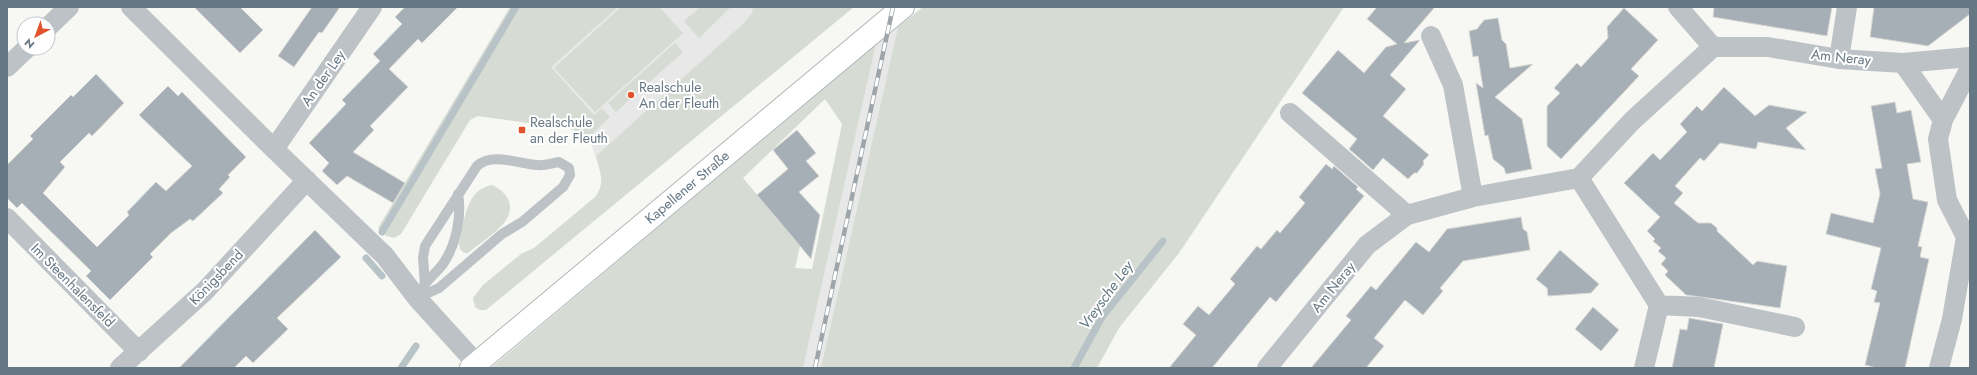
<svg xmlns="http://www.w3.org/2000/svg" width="1977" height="375" viewBox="0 0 1977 375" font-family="Jost,sans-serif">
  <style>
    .built { fill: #e7e8e7 }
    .green { fill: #d6dbd3; fill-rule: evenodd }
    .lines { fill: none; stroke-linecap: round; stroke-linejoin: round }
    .stream { stroke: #b7c3c7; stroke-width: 7 }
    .building { fill: #a6afb5; stroke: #d8d8d6 }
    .secondary-casing { stroke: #b0b6ba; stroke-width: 24 }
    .lane { stroke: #bdc2c6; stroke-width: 10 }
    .street { stroke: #bdc2c6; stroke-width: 20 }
    .secondary { stroke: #fff; stroke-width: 22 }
    .rail-casing { stroke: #9fa6ab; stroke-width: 4.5 }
    .rail { stroke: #fff; stroke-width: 3; stroke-dasharray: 9; stroke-linecap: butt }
    .poi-dot { fill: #df522b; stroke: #fff; stroke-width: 1.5 }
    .labels { text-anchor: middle; stroke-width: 4; stroke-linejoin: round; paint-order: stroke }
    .street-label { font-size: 14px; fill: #667784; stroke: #fff }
    .poi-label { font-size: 14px; fill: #667784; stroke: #fff; text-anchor: start }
    .water-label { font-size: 15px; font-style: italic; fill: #627880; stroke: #fff }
  </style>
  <rect width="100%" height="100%" fill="#f7f7f3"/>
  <path class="built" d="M585,7H816L601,189L603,180L589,137L571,129L525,68Z
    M898,27L821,368H803L876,44Z"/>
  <path class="green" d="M510,7H618L551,67L594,115L602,108L610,117L589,137L571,129L478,116L470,120L401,234L394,238L386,236L378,228Z
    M621,7H659L683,33L595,112L554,68Z
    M700,7H731L699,38L684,21Z
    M753,7H854L486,310H480L475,307L473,298L483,285L521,254L534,248L595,197C606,183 600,172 596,156L744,23L752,13Z
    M923,7H1344L1179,253L1119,328L1097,368H821L898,27Z
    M675,43L683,52L616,112L608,103Z
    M876,44L803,368H491ZM825,99L842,124L812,269L795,268L800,246L743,178Z
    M492,185C506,191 516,205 506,220C499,231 479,244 468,253H464L460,249L459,243C465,221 465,190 492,185Z"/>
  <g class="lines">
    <path class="stream" d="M382,232L516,7
      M366,258L382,276
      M401,368L416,346
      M1074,368L1102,317L1163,241"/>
  </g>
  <path class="building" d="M194,7H240L263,30L240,53Z
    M312,7H340L322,33L319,32L294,67L278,56Z
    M405,7H458L422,43L418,39L389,69L408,87L370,126L374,130L353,152L405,183L393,203L347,176L337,185L322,171L329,163L309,143L346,104L342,100L380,61L373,54L402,24L395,17Z
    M1377,7H1435L1404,43L1420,40L1390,75L1406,89L1383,116L1429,155L1423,161L1424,164L1417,173H1414L1408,179L1383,158L1373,170L1349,149L1357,139L1302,93L1338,50L1364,73L1386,47L1397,44L1367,19Z
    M1714,7H1832L1827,36L1713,17Z
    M1874,7H1970V14L1928,46L1870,37Z
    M1624,8L1658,40L1631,69L1639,76L1561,159L1547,146V106L1560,93L1554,88L1577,63L1581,67L1608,38L1607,27Z
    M1498,18L1502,40L1506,44L1510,68L1533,64L1495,97L1522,119L1532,169L1506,174L1504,168L1493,159L1488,135L1485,136L1476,83L1483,88L1478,56L1473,57L1469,31L1477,29L1484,20Z
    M96,74L124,103L92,136L89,133L60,162L65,167L43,193L97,247L129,215L127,212L156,182L166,191L192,166L139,115L168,86L178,96L182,92L246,157L228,175L230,177L219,189L223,193L193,221L190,219L171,233L150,254L153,257L110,300L86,276L91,271L22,203L17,208L7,198V165L33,139L30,136L71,95L73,97Z
    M1724,87L1755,116L1769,105L1807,112L1786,128L1806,150L1758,142L1756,149L1720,143L1704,161L1700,158L1675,186L1683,193L1674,203L1698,223H1711L1717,228V231L1753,265L1757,261L1787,266L1780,308L1686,295L1665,275L1668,271L1661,264L1666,258L1658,251L1661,248L1653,241L1655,239L1647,231L1660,217L1624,183L1653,153L1660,160L1687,132L1680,124L1697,106L1702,111Z
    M1895,102L1897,113L1911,110L1921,162L1907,164L1913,199L1928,202L1918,246L1922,247L1920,257L1929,259L1905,368H1877L1865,365L1880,303L1874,302L1877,291L1871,289L1881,248L1826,234L1831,213L1873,223L1880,194L1875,169L1882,168L1871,106Z
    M797,130L816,153L806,161L819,176L799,192L820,215L811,259L757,195L788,169L773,150Z
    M1326,164L1332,169L1334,166L1358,187L1356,189L1364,196L1276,302L1270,297L1212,368H1169L1196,335L1183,324L1198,306L1209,315L1235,284L1230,279L1257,246L1261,249L1277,230L1280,233L1305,203L1299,197Z
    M1521,217L1523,229L1527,232L1530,250L1463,261L1440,288L1443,291L1423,315L1405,300L1374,338L1384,346L1366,368H1311L1351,320L1346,316L1371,286L1376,290L1416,242L1429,252L1447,229Z
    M315,230L341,257L277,318L288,329L253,363L246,356L234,368H179Z
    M1560,250L1599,284L1591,293L1548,296L1547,288L1536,279Z
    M1593,307L1619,330L1601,351L1575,329Z
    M1689,318L1723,324L1714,368H1672L1680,329L1687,330Z"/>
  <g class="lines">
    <g class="secondary-casing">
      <path id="secondary" d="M471,368L903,7"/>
    </g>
    <path class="lane" d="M422,288C428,279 437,272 443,264C456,245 462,217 458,194
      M417,298L439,288L502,234L522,222L563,187L570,175L569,168L559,162C552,163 545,166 537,165C519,164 492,152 477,166L425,246L423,258L425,284"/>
    <path class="street" d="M131,7L274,149L385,256L417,298L476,363
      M1678,7L1713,47
      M48,27L69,7
      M1431,36L1453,85L1473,197
      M1839,59L1847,7
      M1903,63L1943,120L1938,139L1947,200L1966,237L1952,319L1939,368
      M7,67L27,48
      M1290,113L1407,215
      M1943,120L1970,68
      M274,149L372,7
      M1579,178L1659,305L1644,368
      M7,218L139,352
      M1659,305L1699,307L1795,327
      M120,368L205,291L307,180
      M1267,368L1367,245L1407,215L1473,197L1579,178L1632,121L1713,47H1768L1839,59L1903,63L1970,57"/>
    <use href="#secondary" class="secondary"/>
    <g class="rail-casing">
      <path id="rail" d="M815,368L893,7"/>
    </g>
    <use href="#rail" class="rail"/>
  </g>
  <g class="poi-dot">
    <circle cx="631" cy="95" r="4"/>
    <rect x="518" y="126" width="8" height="8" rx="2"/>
  </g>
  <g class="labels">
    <g class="street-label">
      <text transform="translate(1841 57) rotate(6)" y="5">Am Neray</text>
      <text transform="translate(323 78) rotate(-55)" y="5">An der Ley</text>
      <text transform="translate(687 187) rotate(-40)" y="5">Kapellener Straße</text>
      <text transform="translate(216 277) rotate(-46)" y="5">Königsbend</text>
      <text transform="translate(73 285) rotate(45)" y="5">Im Steenhalensfeld</text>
      <text transform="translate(1333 287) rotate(-51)" y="5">Am Neray</text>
    </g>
    <g class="poi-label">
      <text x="639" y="92">Realschule<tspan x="639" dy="16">An der Fleuth</tspan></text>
      <text x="530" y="127">Realschule<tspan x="530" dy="16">an der Fleuth</tspan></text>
    </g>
    <g class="water-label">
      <text transform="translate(1106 295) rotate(-54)" y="5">Vreysche Ley</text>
    </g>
  </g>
  <rect width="1977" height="375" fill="none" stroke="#667784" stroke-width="16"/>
  <g transform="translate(36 36) rotate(221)"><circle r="19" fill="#ffffff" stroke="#c2c9ce"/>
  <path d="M0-3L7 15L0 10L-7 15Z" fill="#df522b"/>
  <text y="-6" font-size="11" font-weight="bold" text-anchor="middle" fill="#667784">N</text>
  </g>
</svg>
